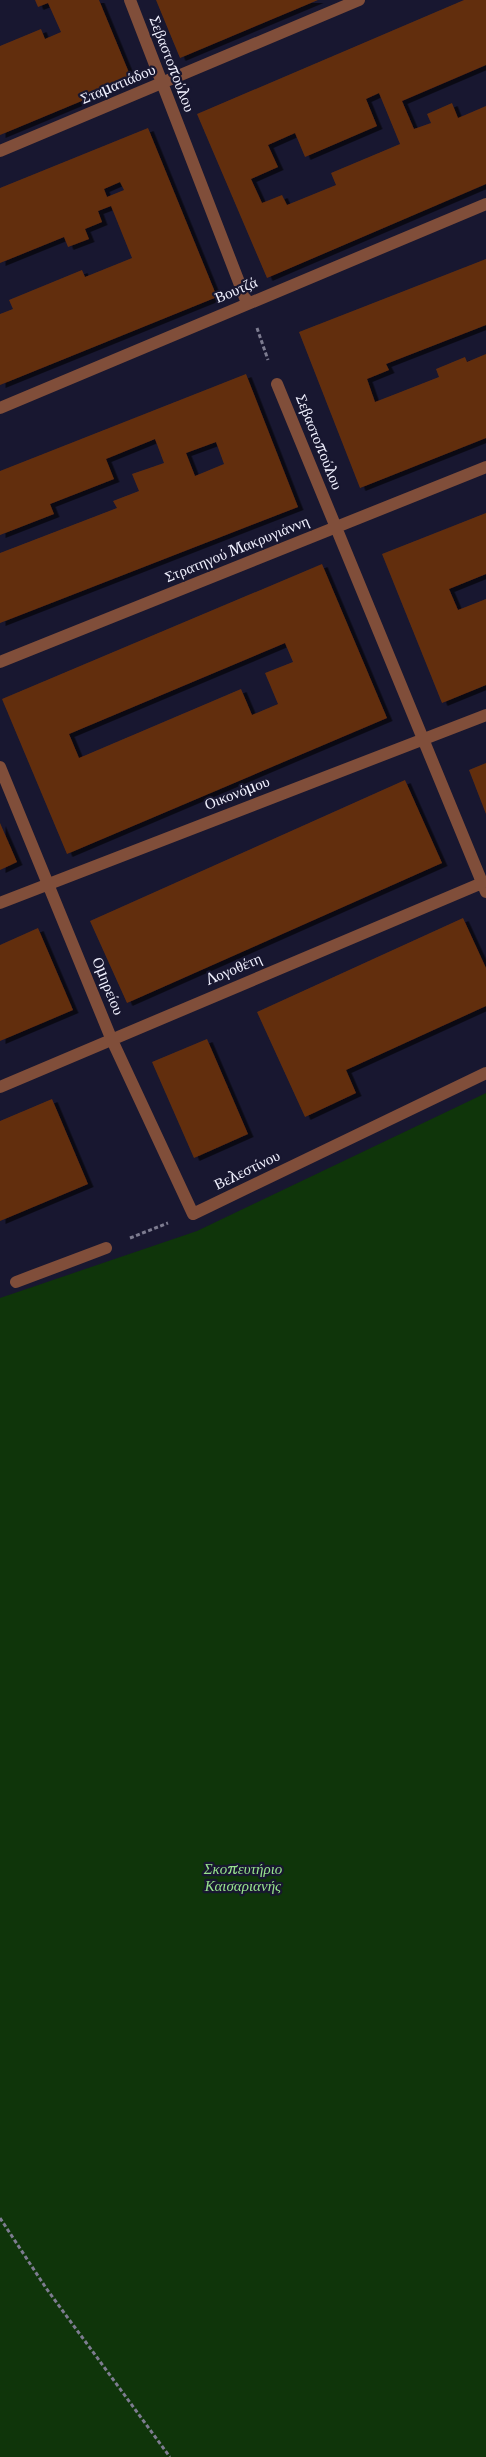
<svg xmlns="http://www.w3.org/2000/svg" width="486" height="2457" viewBox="0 0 486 2457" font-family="Merriweather,serif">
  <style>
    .green { fill: #0f350a }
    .building { fill: #622e11; fill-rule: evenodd; filter: url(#shadow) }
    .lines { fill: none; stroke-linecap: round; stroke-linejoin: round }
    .path { stroke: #7d7c90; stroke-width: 3; stroke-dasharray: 4 2.5; stroke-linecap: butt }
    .minor { stroke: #804e3a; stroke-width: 12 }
    .labels { text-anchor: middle; stroke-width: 4.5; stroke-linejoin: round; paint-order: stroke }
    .street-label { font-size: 15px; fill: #f0f0fe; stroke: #181730 }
    .park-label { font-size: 15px; font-style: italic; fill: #98e38e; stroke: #181730 }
  </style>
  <defs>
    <filter id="shadow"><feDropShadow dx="5.5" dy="3" stdDeviation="0" flood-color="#0009"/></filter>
  </defs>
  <rect width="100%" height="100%" fill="#181730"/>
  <path class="green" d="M486,1093V2457H0V1298L197,1231Z"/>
  <path class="building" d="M35,0H99L132,80L0,135V46L41,29L45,39L61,32L48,3L38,7Z
    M156,0H318L180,58Z
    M464,0H486V65L402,101L414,129L431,123L427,114L452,103L458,118L486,106V184L267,278L197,114ZM379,93L400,144L331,173L336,185L287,205L282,195L262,203L251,179L278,167L268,145L295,133L305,157L377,126L366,99Z
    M148,128L217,297L0,385V314L13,309L9,300L82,270L85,277L132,258L111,206L98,211L102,222L85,229L89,239L68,247L64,237L0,263V188ZM120,182L124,190L107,197L104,189Z
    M486,259V325L386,364L389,370L367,379L375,402L439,377L436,369L465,357L467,362L486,354V438L360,488L299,332Z
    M246,374L298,507L0,623V553L117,508L113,501L139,491L132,474L164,463L155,439L106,459L114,479L50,504L54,514L0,535V471ZM216,442L224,464L195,476L186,453Z
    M486,513V574L449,589L458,610L486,599V685L442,703L382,554Z
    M322,564L387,718L67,854L2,699ZM285,643L293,662L265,673L278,704L252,715L241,689L79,758L69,734Z
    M486,763V814L469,770Z
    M405,780L442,863L127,1003L90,921Z
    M0,823L17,862L0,870Z
    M463,918L486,968V1006L346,1070L356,1093L305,1117L257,1012Z
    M38,928L73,1010L0,1041V945Z
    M207,1039L248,1134L194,1158L152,1062Z
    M52,1099L88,1184L0,1221V1121Z"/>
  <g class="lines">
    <path class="path" d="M257,328L268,360
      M130,1238L168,1223
      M0,2218L46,2288L170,2457"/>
    <path class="minor" d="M130,0L247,303
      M0,151L359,0
      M277,384L486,892
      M0,408L486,204
      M0,662L486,467
      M0,767L111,1038L193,1214L486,1073
      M0,903L486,715
      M0,1087L482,883
      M16,1282L106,1248"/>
  </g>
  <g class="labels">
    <g class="street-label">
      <text transform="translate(172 64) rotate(69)" y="5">Σεβαστοπούλου</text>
      <text transform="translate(118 84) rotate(-23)" y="5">Σταματιάδου</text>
      <text transform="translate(236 290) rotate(-23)" y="5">Βουτζά</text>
      <text transform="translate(319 442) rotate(68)" y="5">Σεβαστοπούλου</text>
      <text transform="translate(237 549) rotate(-22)" y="5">Στρατηγού Μακρυγιάννη</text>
      <text transform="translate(237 793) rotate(-21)" y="5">Οικονόμου</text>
      <text transform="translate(234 969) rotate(-23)" y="5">Λογοθέτη</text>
      <text transform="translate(108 986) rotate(68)" y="5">Ομηρείου</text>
      <text transform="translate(247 1170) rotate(-26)" y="5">Βελεστίνου</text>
    </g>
    <g class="park-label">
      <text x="243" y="1874">Σκοπευτήριο<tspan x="243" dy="17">Καισαριανής</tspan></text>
    </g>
  </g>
</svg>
